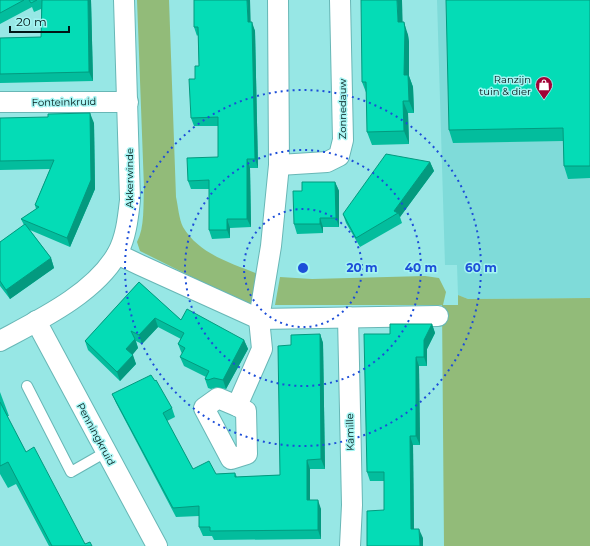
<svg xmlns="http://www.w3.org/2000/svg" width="590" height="546" font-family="Montserrat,sans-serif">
	<rect width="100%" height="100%" fill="#97e7e5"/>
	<!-- built -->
	<path fill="#7fdbd9" d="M437 0H590V298L468 299 458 295 457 265H445Z"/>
	<!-- green -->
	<g fill="#92bb79">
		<path d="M137 0H169L176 197C178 206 179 219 183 227 199 254 231 263 258 274L252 305 220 291 140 251 137 242C145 227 143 205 144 188Z"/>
		<path d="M425 276 439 278 446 292 443 305H458V295L468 299 590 298V546H444L442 305H275L280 277 312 279Z"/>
	</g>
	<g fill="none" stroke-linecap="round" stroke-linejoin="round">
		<defs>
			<path id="lane" d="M27 386 71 472 106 452"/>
			<g id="street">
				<path d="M0 102H128"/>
				<path d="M279 165 327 162 339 156 343 140 340 0"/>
				<path d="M117 254 140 265 259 319 438 316"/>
				<path d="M348 317 352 505 350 546"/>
				<path d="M36 321 157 546"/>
				<path d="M0 341C39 320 94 294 117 254 126 238 128 218 130 200L124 0"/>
				<path d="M218 398 237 406 246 411 247 454 231 459 204 408Z"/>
				<path d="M237 406 262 349 259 319 271 246 279 165 278 0"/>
			</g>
		</defs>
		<!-- lane casing -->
		<use href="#lane" stroke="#68b7b6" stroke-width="12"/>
		<!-- street casing -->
		<use href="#street" stroke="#68b7b6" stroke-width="22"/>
		<!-- lane -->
		<use href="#lane" stroke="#fff" stroke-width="10"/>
		<!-- street -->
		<use href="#street" stroke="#fff" stroke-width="20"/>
	</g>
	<!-- wall -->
	<g fill="#03bd9d">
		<path d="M0 0H91L93 81 0 83V38L41 37V9L34 12 32 7 0 24Z"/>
		<path d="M590 0V178L568 179 564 166 563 141 453 143 449 130Z"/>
		<path d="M251 22 255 31 258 168H250L251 227 230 228V238L212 239 209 230V189H191L188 181 218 157V126H194L191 118 195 79 199 66 198 35 197 36 194 27Z"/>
		<path d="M402 22 408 35 409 42V76L413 87 414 113H408L409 144 372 145 367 132V95L362 82Z"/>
		<path d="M0 118 94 123 95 189 70 247 30 230 51 258 54 268 10 299 0 286V242L24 225 21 219 36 209 35 205 50 169 0 170Z"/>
		<path d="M430 162 434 171 400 217 402 223 360 247 346 223 343 214Z"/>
		<path d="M335 182 339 191V227H323V233L297 234 294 224 302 191Z"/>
		<path d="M139 282 181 320 244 340 248 349 226 389 217 387 211 389 208 388 205 379 206 377 184 366 180 357 182 354 178 344 181 339 158 327 142 344 136 341 138 348 132 354 136 364 120 381 88 350 85 341Z"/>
		<path d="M432 324 435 333 427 349V366H419L420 445H413L414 529 423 538 384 510V481H370L367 472 390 334Z"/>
		<path d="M320 334 323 343 325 469H310V500L321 509V539L214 540 212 536H203L199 527V516L176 517 116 403 112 394 155 381 172 408 175 417 167 421 193 469 216 474 235 473 237 477 280 475 291 345Z"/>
		<path d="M0 392 9 416H7L26 452 85 544 92 546H49L16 484 8 488 0 474Z"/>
	</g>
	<!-- shaded-wall -->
	<g fill="#039a7f">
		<path d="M88 0H91L93 81 89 72Z"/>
		<path d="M247 0H250L251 31 248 22Z"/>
		<path d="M397 0H402L403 35 398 22Z"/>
		<path d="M252 22 255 31 258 168 255 159Z"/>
		<path d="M404 22 408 35 409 42V76L413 87 414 113 409 101 404 75Z"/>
		<path d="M403 101 408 113 409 144 404 131Z"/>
		<path d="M90 113 94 123 95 189 70 247 67 238Z"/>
		<path d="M247 159 250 168 251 227 247 219Z"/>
		<path d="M430 162 434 171 400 217 398 213 394 211Z"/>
		<path d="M335 182 339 191V227L336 218Z"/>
		<path d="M320 218 323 227V233L320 224Z"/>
		<path d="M227 219 230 228V238L227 230Z"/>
		<path d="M51 258 54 268 10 299 6 290Z"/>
		<path d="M155 318 158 327 142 344 139 335Z"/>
		<path d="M432 324 435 333 427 349V366L424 357V340Z"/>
		<path d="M320 334 323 343 325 469 321 459Z"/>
		<path d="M135 339 138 348 130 358 126 349Z"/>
		<path d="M244 340 248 349 226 389 223 380Z"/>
		<path d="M133 355 136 364 120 381 117 372Z"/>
		<path d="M416 357 419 366 420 445 416 436Z"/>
		<path d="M410 436 413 445 414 538 411 529Z"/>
		<path d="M307 460 310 469V510L307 500Z"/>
		<path d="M318 500 321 509V539L318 530Z"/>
		<path d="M419 529 423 538V546H420Z"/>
	</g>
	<!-- building -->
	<g fill="#04dcb6" stroke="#039a7f">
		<path d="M0 0H24L0 13Z"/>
		<path d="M29 0H37L31 3Z"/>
		<path d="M42 0H88L89 72 0 74V38L41 37Z"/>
		<path d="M194 0H247L248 22H252L255 159H247V219H227V230H209V180L188 181 187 158 218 157V117L191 118 189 79H195V66H199L198 27H194Z"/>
		<path d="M361 0H397L398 22H404L405 29 404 75H408L409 101H403L404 131 367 132 366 82H362Z"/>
		<path d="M446 0H590V166H564L563 128 449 130Z"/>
		<path d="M90 113 91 180 67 238 21 219 39 207 35 205 54 160 0 161V118L48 117V114Z"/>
		<path d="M386 154 430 162 394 211 398 213 356 238 343 214Z"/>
		<path d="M302 182H335L336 218H320V224H294L293 191H302Z"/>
		<path d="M25 224 51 258 6 290 0 281V242Z"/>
		<path d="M139 282 181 320 187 309 244 340 223 380 214 378 208 380 205 379 209 371 180 357 185 348 178 344 184 333 155 318 139 335 131 331 135 339 126 349 133 355 117 372 85 341Z"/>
		<path d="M390 324H432L424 340V357H416V436H410L411 529H419L420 546H367V511L384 510V472H367L364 334H390Z"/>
		<path d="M320 334 321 459 307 460V500H318V530L210 531V527H199V506L173 508 112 394 151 375 155 381 156 380 172 408 163 413 193 469 209 461 216 474 235 473V477L280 475 278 346 291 345V335Z"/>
		<path d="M0 402 26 452 34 447 85 544 90 542 92 546H52L8 462 0 466Z"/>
	</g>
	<!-- distance rings -->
	<g fill="none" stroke="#1d4ed8" stroke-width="2" stroke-dasharray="2 4">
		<circle cx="303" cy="268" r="59"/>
		<circle cx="303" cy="268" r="118"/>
		<circle cx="303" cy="268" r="178"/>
	</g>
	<!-- icons -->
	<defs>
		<symbol id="shop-pin" viewBox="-11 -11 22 30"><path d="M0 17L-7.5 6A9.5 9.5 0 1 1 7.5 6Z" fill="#a20236" stroke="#a4f4f2"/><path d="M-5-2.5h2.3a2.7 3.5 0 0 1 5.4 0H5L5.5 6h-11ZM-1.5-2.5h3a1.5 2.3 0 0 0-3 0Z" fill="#fff"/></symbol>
	</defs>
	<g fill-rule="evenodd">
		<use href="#shop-pin" x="534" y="75" width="20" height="27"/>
	</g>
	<g text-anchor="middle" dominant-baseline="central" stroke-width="3" stroke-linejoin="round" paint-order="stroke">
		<!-- poi labels -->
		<g font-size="10" fill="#001616" stroke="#a4f4f2" text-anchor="end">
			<text x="531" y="79">Ranzijn<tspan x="531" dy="12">tuin &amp; dier</tspan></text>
		</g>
		<!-- street labels -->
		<g font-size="10" fill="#001616" stroke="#a4f4f2">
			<text transform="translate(64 102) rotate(-1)">Fonteinkruid</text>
			<text transform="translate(342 109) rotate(-90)">Zonnedauw</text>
			<text transform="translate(129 178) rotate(-90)">Akkerwinde</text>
			<text transform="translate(350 432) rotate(-91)">Kamille</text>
			<text transform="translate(96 434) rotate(62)">Penningkruid</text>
		</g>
	</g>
	<circle cx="303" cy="268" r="6" fill="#1d4ed8" stroke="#a4f4f2" stroke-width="2"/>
	<g font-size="12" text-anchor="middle" font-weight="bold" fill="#1d4ed8" stroke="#a4f4f2" stroke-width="3" stroke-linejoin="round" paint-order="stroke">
		<text x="362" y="272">20 m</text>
		<text x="421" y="272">40 m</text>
		<text x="481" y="272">60 m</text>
	</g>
	<!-- scale -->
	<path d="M10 26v6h59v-6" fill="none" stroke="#001616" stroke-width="2"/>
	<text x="16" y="26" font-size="12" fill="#001616" stroke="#a4f4f2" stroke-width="3" paint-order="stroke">20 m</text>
</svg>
